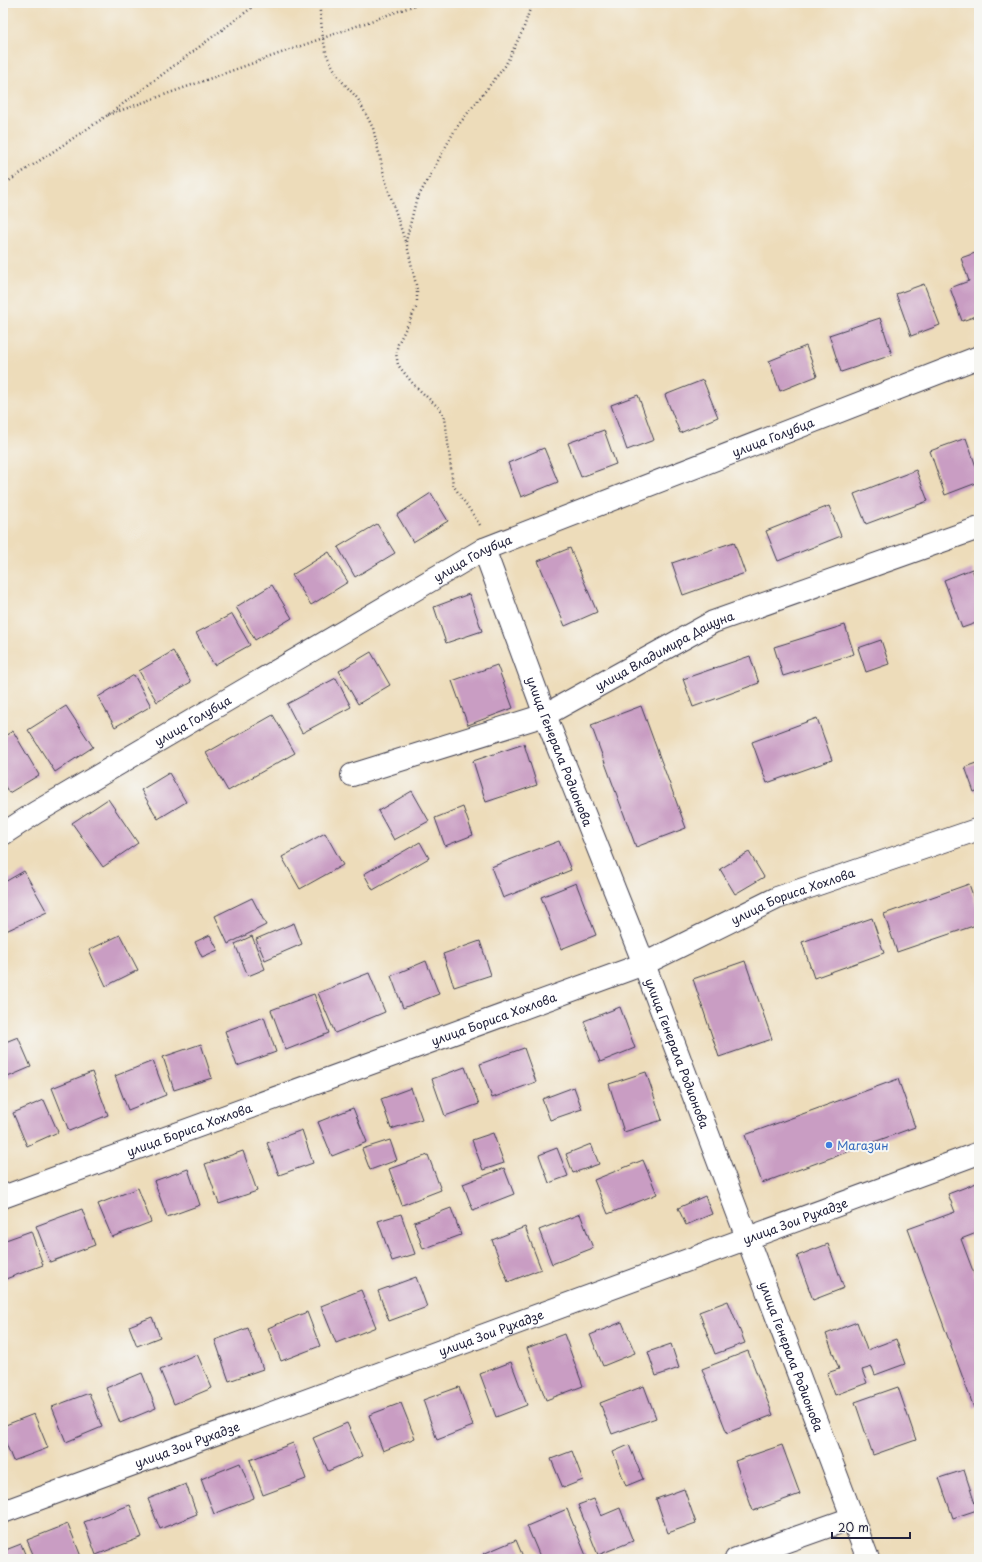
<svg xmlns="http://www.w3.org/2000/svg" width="982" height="1562" font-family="'Playpen Sans',sans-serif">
	<rect width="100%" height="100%" fill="#f6f6f2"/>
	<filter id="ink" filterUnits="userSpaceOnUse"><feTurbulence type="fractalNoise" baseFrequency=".025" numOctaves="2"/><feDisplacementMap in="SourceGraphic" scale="8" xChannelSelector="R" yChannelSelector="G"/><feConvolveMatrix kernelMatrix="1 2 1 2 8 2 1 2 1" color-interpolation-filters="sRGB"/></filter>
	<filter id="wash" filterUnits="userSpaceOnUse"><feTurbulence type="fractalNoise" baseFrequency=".012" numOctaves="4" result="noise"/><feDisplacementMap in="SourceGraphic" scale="16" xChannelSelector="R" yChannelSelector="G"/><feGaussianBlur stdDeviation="0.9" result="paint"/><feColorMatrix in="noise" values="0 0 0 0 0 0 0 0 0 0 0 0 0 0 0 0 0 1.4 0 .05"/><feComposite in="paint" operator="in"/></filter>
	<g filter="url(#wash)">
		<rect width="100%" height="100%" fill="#eddcba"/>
		<g id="blocks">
			<!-- building -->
			<g fill="#c99dc3">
				<path d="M978 252 979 315 962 321 950 288 969 281 961 258Z"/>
				<path d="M924 284 940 325 911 336 896 294Z"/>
				<path d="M880 318 892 355 841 372 829 335Z"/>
				<path d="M806 346 817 376 780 391 769 361Z"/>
				<path d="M703 380 718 417 680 433 665 395Z"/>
				<path d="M638 395 654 440 627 450 611 405Z"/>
				<path d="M604 430 616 464 581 477 568 443Z"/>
				<path d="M966 438 979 475V482L945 495 930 451Z"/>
				<path d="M544 448 558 482 521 497 508 463Z"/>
				<path d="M916 470 928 501 866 524 854 494Z"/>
				<path d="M431 493 448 521 413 542 397 515Z"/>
				<path d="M829 506 841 536 778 561 766 531Z"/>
				<path d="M377 524 395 553 355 577 338 547Z"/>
				<path d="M734 542 745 573 683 595 672 563Z"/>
				<path d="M570 548 597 612 565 626 538 561Z"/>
				<path d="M329 552 348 582 311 605 292 575Z"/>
				<path d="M972 569 979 587V622L962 628 944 580Z"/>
				<path d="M272 585 292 618 255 640 236 607Z"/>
				<path d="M469 594 482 631 446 643 434 607Z"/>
				<path d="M232 614 250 645 214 665 196 633Z"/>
				<path d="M845 625 854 654 783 676 774 647Z"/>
				<path d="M881 640 889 664 866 672 858 648Z"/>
				<path d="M173 651 191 682 157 702 139 671Z"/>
				<path d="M371 652 390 685 358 704 339 671Z"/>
				<path d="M750 656 759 683 693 707 683 679Z"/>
				<path d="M497 665 513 708 468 725 452 681Z"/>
				<path d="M134 675 151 706 115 727 98 697Z"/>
				<path d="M336 678 351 707 302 733 287 704Z"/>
				<path d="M66 706 93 747 55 772 28 730Z"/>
				<path d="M641 706 686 828 636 847 591 725Z"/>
				<path d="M273 715 295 753 228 791 206 753Z"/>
				<path d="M817 718 832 760 767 783 752 742Z"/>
				<path d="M13 731 39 775 9 793 3 783V737Z"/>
				<path d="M524 744 537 785 486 802 473 761Z"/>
				<path d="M979 762V790L974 792 965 767Z"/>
				<path d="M169 773 186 802 158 819 141 790Z"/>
				<path d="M412 791 429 821 394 840 378 811Z"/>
				<path d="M108 799 138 843 103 867 72 823Z"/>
				<path d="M463 807 473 835 445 846 435 818Z"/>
				<path d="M325 833 343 865 300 889 282 857Z"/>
				<path d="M559 841 571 870 503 898 491 867Z"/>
				<path d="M420 842 429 858 373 890 364 874Z"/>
				<path d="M749 852 764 877 735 894 720 869Z"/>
				<path d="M24 871 47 912 6 931 3 926V883Z"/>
				<path d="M576 883 596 935 561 949 541 897Z"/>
				<path d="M969 884 979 913V924L897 952 884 914Z"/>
				<path d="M252 898 266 925 228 944 215 916Z"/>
				<path d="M872 918 884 953 814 978 802 942Z"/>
				<path d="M294 923 302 944 265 960 256 939Z"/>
				<path d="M120 935 138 970 106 986 89 950Z"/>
				<path d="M210 935 218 950 202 957 195 942Z"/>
				<path d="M252 936 265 969 248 976 235 944Z"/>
				<path d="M480 941 491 975 454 987 443 954Z"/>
				<path d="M426 961 439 994 403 1008 391 976Z"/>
				<path d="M745 961 772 1039 719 1057 693 979Z"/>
				<path d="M369 973 385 1012 335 1033 318 993Z"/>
				<path d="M314 994 329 1033 286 1050 271 1010Z"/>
				<path d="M620 1007 635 1048 600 1062 584 1021Z"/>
				<path d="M264 1017 276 1052 237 1066 225 1031Z"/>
				<path d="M18 1037 31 1067 3 1079V1043Z"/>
				<path d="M201 1044 212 1078 174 1090 163 1057Z"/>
				<path d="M524 1048 536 1082 492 1098 480 1064Z"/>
				<path d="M153 1061 166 1095 128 1110 115 1076Z"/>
				<path d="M465 1067 479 1104 445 1116 432 1079Z"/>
				<path d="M92 1072 108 1115 69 1131 52 1088Z"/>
				<path d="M646 1072 662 1120 624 1132 609 1084Z"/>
				<path d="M898 1079 915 1127 762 1183 745 1135Z"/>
				<path d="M574 1087 582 1109 550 1120 542 1099Z"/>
				<path d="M411 1088 422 1119 391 1129 381 1099Z"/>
				<path d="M44 1100 58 1132 27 1146 13 1113Z"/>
				<path d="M353 1108 367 1142 332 1156 318 1122Z"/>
				<path d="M302 1130 313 1163 279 1175 267 1143Z"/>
				<path d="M493 1133 504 1163 483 1170 472 1140Z"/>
				<path d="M390 1140 397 1160 370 1170 362 1149Z"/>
				<path d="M591 1144 599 1164 573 1173 566 1154Z"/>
				<path d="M557 1148 568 1176 549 1183 539 1155Z"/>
				<path d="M243 1151 257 1191 219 1204 205 1164Z"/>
				<path d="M428 1155 441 1190 402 1205 389 1169Z"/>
				<path d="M643 1160 657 1194 608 1214 594 1180Z"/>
				<path d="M504 1168 514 1194 473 1210 463 1184Z"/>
				<path d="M188 1169 200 1205 167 1217 154 1181Z"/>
				<path d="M979 1182V1232L961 1239 979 1287V1406L974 1408 908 1229 955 1212 948 1194Z"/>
				<path d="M138 1188 151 1222 112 1237 98 1204Z"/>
				<path d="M705 1196 712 1214 686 1225 678 1208Z"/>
				<path d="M451 1208 461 1235 423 1249 414 1222Z"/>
				<path d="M82 1209 95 1245 50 1262 36 1226Z"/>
				<path d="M401 1214 415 1254 392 1261 378 1221Z"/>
				<path d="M580 1214 593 1248 552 1264 539 1230Z"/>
				<path d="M525 1227 541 1269 508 1282 492 1240Z"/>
				<path d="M31 1231 43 1265 3 1280V1241Z"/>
				<path d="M828 1244 844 1288 813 1300 797 1256Z"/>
				<path d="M416 1277 427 1307 389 1321 378 1291Z"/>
				<path d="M361 1290 376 1327 336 1343 321 1306Z"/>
				<path d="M728 1301 745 1343 715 1354 699 1312Z"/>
				<path d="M307 1312 320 1346 281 1361 268 1328Z"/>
				<path d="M152 1317 160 1337 137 1346 129 1326Z"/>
				<path d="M622 1322 635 1353 603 1366 590 1335Z"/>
				<path d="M857 1322 867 1350 896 1339 905 1364 875 1375 872 1367 862 1370 867 1383 835 1395 827 1373 839 1369 826 1334Z"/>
				<path d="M248 1328 263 1369 229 1381 215 1340Z"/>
				<path d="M564 1334 583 1386 546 1400 527 1348Z"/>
				<path d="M671 1344 679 1368 656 1376 648 1352Z"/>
				<path d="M748 1351 773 1415 727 1433 702 1369Z"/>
				<path d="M197 1354 212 1388 174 1404 160 1370Z"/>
				<path d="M511 1362 527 1405 496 1417 480 1374Z"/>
				<path d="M142 1373 156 1408 120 1423 106 1388Z"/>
				<path d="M644 1386 656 1418 612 1434 600 1403Z"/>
				<path d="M459 1387 473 1426 437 1440 423 1400Z"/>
				<path d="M898 1387 916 1440 873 1455 855 1402Z"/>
				<path d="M89 1393 102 1427 66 1442 52 1407Z"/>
				<path d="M401 1403 415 1438 383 1451 369 1415Z"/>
				<path d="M34 1414 48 1448 13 1461 3 1436V1426Z"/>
				<path d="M347 1423 362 1456 328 1471 313 1438Z"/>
				<path d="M293 1443 306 1479 263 1495 250 1460Z"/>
				<path d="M629 1445 643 1479 626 1486 613 1452Z"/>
				<path d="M782 1445 800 1494 753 1511 735 1461Z"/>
				<path d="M572 1451 583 1480 563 1488 551 1459Z"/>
				<path d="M240 1463 254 1498 214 1514 201 1479Z"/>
				<path d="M964 1470 977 1510 953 1518 939 1478Z"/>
				<path d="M186 1484 197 1514 160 1529 148 1499Z"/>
				<path d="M684 1489 696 1523 668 1533 656 1499Z"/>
				<path d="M594 1499 601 1516 620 1508 633 1541 598 1555 578 1505Z"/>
				<path d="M130 1505 142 1537 96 1555 84 1522Z"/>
				<path d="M567 1509 587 1558 541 1559 527 1526Z"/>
				<path d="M68 1524 82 1559H35L27 1540Z"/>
				<path d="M516 1540 524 1559H485L483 1554Z"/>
				<path d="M21 1544 27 1559H3V1551Z"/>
			</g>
		</g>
	</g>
	<g filter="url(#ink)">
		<use href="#blocks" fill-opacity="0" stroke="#403e4e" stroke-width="1"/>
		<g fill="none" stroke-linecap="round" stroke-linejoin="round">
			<defs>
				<g id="minor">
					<path id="s1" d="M484 549 545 715 644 964 868 1559"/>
					<path id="s2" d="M352 775 545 715 713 622 979 528"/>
					<path id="s3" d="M3 834 35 813 484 549 979 357"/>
					<path id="s4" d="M3 1197 644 964 777 898 979 829"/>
					<path id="s5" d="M3 1512 979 1153"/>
					<path d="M736 1559 852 1518"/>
				</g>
			</defs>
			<!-- minor casing -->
			<use href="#minor" stroke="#403e4e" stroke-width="24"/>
			<!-- path -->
			<g stroke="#403e4e" stroke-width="2.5" stroke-dasharray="1 3" stroke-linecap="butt">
				<path d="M319 3 323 38 327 56 339 78 358 99 373 128 385 179 405 241"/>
				<path d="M108 115 421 3"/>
				<path d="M3 185 108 115 258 3"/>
				<path d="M480 525 453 485 445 418 440 409 414 385 398 365 396 353 398 344 417 306V289L406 241 416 201 456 128 505 66 523 30 532 3"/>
			</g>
			<!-- minor -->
			<use href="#minor" stroke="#fff" stroke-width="22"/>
		</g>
	</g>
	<!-- markers -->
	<circle fill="#3f7fe0" stroke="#f6f6f2" stroke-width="1.5" cx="829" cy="1145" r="4"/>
	<g text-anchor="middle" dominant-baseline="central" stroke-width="4" stroke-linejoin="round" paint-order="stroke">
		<!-- street labels -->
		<g font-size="12" fill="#22223b" stroke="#f6f6f2">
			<text stroke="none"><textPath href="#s3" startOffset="869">улица Голубца</textPath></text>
			<text stroke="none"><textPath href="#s3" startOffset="545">улица Голубца</textPath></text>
			<text stroke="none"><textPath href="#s2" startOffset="338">улица Владимира Дацуна</textPath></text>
			<text stroke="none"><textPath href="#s3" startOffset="221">улица Голубца</textPath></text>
			<text stroke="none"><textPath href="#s1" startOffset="216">улица Генерала Родионова</textPath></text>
			<text stroke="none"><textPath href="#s4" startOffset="846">улица Бориса Хохлова</textPath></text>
			<text stroke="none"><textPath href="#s4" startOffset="522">улица Бориса Хохлова</textPath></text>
			<text stroke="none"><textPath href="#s1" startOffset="540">улица Генерала Родионова</textPath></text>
			<text stroke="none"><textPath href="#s4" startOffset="198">улица Бориса Хохлова</textPath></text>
			<text stroke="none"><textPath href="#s5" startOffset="844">улица Зои Рухадзе</textPath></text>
			<text stroke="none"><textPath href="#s5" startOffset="520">улица Зои Рухадзе</textPath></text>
			<text stroke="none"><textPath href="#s1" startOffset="864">улица Генерала Родионова</textPath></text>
			<text stroke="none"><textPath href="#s5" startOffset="196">улица Зои Рухадзе</textPath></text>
		</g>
		<!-- shop labels -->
		<g font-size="12" fill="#366cbe" stroke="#f6f6f2" text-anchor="start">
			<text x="837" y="1145">Магазин</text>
		</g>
	</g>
	<!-- margin -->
	<rect width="982" height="1562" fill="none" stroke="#f6f6f2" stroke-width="16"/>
	<!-- scale -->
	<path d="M832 1532v6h78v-6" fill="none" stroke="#22223b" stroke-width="2"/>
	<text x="838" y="1532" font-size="12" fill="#22223b" stroke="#f6f6f2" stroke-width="3" paint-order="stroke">20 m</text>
</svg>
